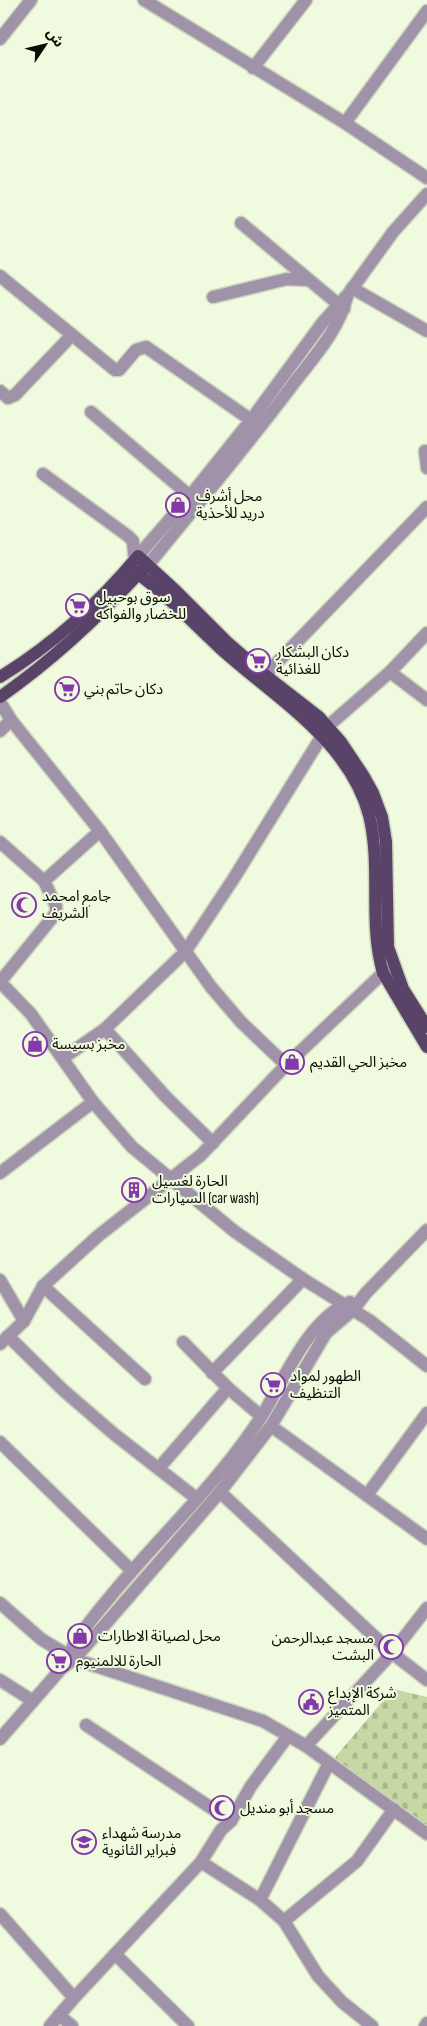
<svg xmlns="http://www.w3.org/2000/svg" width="427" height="2026" font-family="'Sofia Sans Condensed','Noto Sans Arabic',sans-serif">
	<defs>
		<pattern id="cemetery-stones" width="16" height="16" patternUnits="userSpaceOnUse" patternTransform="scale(1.25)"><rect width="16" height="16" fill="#c6d8a4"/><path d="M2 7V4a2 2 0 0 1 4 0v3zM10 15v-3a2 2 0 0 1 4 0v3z" fill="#a9b88c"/></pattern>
	</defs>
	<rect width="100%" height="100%" fill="#f0fade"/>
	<!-- cemetery -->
	<path fill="url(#cemetery-stones)" d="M393 1689 427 1697V1841L328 1769 337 1755Z"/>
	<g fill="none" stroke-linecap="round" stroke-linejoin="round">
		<defs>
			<g id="minor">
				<path d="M144 0 345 123 427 178"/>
				<path d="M0 39 31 0"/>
				<path d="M253 68 306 0"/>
				<path d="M345 123 427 11"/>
				<path d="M241 223 344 309"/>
				<path d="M0 276 115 370H119L136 350 146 347 251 420"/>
				<path d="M352 288 427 331"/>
				<path d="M213 297 287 279 307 280"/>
				<path d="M0 391 8 398 15 395 72 335"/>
				<path d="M91 412 190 496"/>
				<path d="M425 451 427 468"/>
				<path d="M43 474 128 536 133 541 134 554 138 556 190 496 251 420 323 322 349 293 393 232 427 194"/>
				<path d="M148 565C196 506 245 448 291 387 312 359 338 332 347 297"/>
				<path d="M390 672 427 700"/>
				<path d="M265 675 427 507"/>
				<path d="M0 702 11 720 100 831 211 987 241 1022 286 1065"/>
				<path d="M328 726 390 672 427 633"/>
				<path d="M0 731 11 720"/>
				<path d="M0 842 44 881"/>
				<path d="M0 982 31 1014 93 1102 132 1147 234 1231 303 1279 369 1320 427 1366"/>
				<path d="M0 982 56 913V906L44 881 100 831"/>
				<path d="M105 1029 166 1097 213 1143"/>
				<path d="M63 1058 105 1029 185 952 234 878 322 736"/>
				<path d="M0 1173 93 1102"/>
				<path d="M0 1280 24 1321"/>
				<path d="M43 1286 145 1379"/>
				<path d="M8 1336 63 1390 114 1434 196 1498"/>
				<path d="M183 1342 228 1388 261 1416"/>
				<path d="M0 1344 24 1321 43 1286 98 1236 201 1155 286 1065 383 973 395 969"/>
				<path d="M212 1373 303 1279"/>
				<path d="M271 1426 427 1539"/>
				<path d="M0 1442 132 1571"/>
				<path d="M159 1468 228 1388"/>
				<path d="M220 1492 392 1653 427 1680"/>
				<path d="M367 1495 427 1413"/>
				<path d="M0 1603 41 1639 74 1659 263 1721 306 1746 427 1834"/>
				<path d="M66 1660C77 1635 97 1613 114 1592 163 1533 222 1479 263 1414 285 1377 309 1319 350 1302"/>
				<path d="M0 1680 33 1701"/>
				<path d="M86 1725 231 1821"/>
				<path d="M0 1739 61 1669 74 1659 102 1628 220 1492 271 1426 326 1333 353 1310 366 1293 427 1230"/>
				<path d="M306 1746 392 1653 427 1608"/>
				<path d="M201 1862 260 1900 284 1921 318 1976 342 2002 372 2026"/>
				<path d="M260 1900 329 1763"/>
				<path d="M0 1914 74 1998"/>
				<path d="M284 1921 357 1861 394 1809"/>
				<path d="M115 1954 188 2026"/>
				<path d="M59 2015 72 2026"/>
				<path d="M50 2026 74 1998 201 1862 221 1830 231 1821 251 1786 288 1736"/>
				<path d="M425 2026 427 2023"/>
			</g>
			<g id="major">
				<path d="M129 567C163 591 190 620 220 648 274 697 349 740 369 815 382 868 368 921 383 973L427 1047"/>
				<path d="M0 677C52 645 98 604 138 556L176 591 227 642 265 675 319 717 341 742 363 775 373 793 382 817 386 842 388 947 403 989 427 1027"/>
				<path d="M0 697C53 660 99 617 143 569"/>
			</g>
		</defs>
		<!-- minor casing -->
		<use href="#minor" stroke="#cbd4bb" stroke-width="15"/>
		<!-- major casing -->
		<use href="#major" stroke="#cbd4bb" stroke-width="15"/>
		<!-- minor -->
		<use href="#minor" stroke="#a093a9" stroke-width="12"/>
		<!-- major -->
		<use href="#major" stroke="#5a4369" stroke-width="12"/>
	</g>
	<!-- icons -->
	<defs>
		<symbol id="shop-ring" viewBox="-11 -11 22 22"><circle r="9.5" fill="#f0fade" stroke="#8339ab" stroke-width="1.5"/><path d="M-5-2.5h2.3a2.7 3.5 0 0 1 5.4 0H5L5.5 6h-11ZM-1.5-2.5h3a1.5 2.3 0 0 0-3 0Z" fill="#8339ab"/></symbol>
		<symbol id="supermarket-ring" viewBox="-11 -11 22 22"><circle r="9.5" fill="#f0fade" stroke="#8339ab" stroke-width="1.5"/><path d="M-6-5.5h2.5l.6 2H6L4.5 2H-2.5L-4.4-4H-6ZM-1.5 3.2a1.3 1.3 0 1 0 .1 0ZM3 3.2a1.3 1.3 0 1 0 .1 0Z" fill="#8339ab"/></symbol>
		<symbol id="mosque-ring" viewBox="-11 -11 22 22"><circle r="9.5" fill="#f0fade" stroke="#8339ab" stroke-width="1.5"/><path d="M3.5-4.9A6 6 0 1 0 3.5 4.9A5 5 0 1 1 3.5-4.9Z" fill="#8339ab"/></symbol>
		<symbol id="building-ring" viewBox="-11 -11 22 22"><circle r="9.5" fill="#f0fade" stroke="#8339ab" stroke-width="1.5"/><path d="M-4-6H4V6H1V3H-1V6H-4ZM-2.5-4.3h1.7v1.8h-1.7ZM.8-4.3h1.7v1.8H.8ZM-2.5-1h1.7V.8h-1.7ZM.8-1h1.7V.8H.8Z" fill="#8339ab"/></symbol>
		<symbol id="civic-ring" viewBox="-11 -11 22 22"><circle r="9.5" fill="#f0fade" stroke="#8339ab" stroke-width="1.5"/><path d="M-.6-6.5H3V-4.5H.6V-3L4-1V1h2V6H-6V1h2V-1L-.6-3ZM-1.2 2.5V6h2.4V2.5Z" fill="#8339ab"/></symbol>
		<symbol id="school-ring" viewBox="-11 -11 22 22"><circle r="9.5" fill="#f0fade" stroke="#8339ab" stroke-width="1.5"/><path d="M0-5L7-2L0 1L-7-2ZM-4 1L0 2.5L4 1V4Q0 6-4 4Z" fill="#8339ab"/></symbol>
	</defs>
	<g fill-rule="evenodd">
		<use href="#shop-ring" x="164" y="491" width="28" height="28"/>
		<use href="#supermarket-ring" x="64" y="592" width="28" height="28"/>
		<use href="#supermarket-ring" x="244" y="647" width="28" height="28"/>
		<use href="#supermarket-ring" x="53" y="675" width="28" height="28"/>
		<use href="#mosque-ring" x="10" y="891" width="28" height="28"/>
		<use href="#shop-ring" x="21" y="1030" width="28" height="28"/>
		<use href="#shop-ring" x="278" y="1048" width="28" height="28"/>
		<use href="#building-ring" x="120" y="1176" width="28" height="28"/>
		<use href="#supermarket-ring" x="259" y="1371" width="28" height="28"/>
		<use href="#shop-ring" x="66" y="1622" width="28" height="28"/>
		<use href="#mosque-ring" x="377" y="1633" width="28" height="28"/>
		<use href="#supermarket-ring" x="45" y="1647" width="28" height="28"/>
		<use href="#civic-ring" x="297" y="1688" width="28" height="28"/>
		<use href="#mosque-ring" x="208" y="1794" width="28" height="28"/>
		<use href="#school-ring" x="70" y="1828" width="28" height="28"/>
	</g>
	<g text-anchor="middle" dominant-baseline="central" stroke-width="4" stroke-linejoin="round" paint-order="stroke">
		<!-- poi labels -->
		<g font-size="15" fill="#0a0d05" stroke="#f0fade" text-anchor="start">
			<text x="196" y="496">محل أشرف<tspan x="196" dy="17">دريد للأحذية</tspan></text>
			<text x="96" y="597">سوق بوحبيل<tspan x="96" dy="17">للخضار والفواكه</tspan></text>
			<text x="276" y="652">دكان البشكار<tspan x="276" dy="17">للغذائية</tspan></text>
			<text x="84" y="689">دكان حاتم بني</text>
			<text x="42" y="896">جامع امحمد<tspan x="42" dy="17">الشريف</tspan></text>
			<text x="52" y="1044">مخبز بسيسة</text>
			<text x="310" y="1062">مخبز الحي القديم</text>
			<text x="152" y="1181">الحارة لغسيل<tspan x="152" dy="17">السيارات (car wash)</tspan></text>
			<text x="290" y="1376">الطهور لمواد<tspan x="290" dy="17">التنظيف</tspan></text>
			<text x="98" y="1636">محل لصيانة الاطارات</text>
			<text x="374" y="1638" text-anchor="end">مسجد عبدالرحمن<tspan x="374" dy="17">البشت</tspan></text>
			<text x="76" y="1661">الحارة للالمنيوم</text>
			<text x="328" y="1693">شركة الإبداع<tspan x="328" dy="17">المتميز</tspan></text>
			<text x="240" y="1808">مسجد أبو منديل</text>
			<text x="102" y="1833">مدرسة شهداء<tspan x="102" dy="17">فبراير الثانوية</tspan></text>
		</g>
	</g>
	<!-- north arrow -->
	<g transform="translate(45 45) rotate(55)" stroke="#f0fade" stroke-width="4" paint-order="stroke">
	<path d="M0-4L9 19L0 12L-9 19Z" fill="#0a0d05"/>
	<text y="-8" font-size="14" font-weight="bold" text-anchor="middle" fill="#0a0d05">ش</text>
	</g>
</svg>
